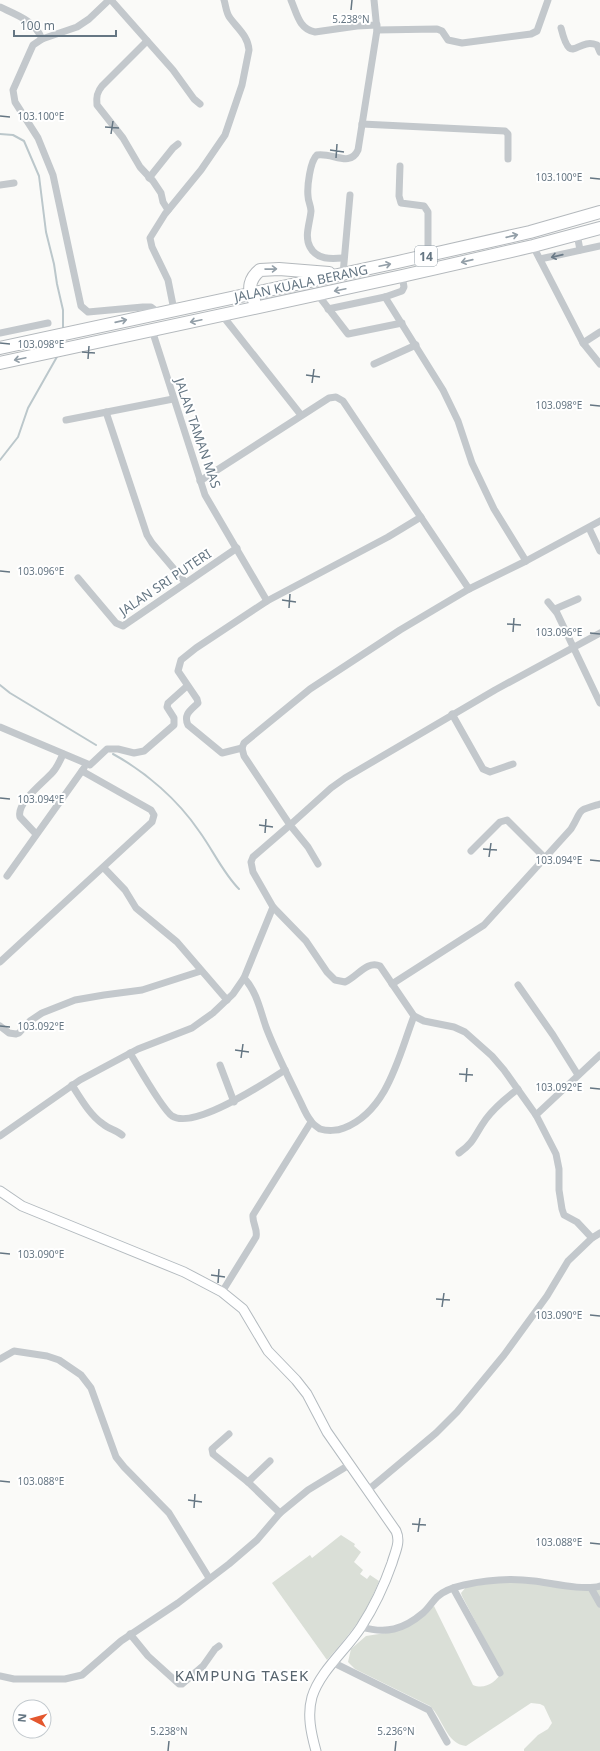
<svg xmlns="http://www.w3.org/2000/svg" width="600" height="1751" font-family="'Noto Sans',sans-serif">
	<rect width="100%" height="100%" fill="#fafaf8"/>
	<!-- green -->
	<g fill="#dadfd7">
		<path d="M341 1535 355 1544 354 1546 361 1552 354 1562 363 1570 360 1574 367 1579 370 1575 379 1581C365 1616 351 1633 327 1660L272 1583 310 1555 312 1558Z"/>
		<path d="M494 1583H524L600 1589V1751H524V1749L538 1735 548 1729 552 1723 544 1706 540 1704 531 1703 466 1746C446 1744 443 1718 430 1706L355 1669 348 1662 351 1649 366 1636 392 1632 434 1606 473 1685C485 1690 496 1682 502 1672L462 1596 461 1593 466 1587Z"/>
	</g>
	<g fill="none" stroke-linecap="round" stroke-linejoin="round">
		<!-- stream -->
		<g stroke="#bbc7cb" stroke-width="2">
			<path d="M0 134 13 135 24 141 39 176 46 232 54 264 57 284 63 310V329"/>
			<path d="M0 460 18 437 28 408 58 355"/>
			<path d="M0 685 10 693 96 745"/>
			<path d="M113 754C146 772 178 800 199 831 213 850 223 873 239 889"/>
		</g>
		<defs>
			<path id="secondary" d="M0 1191 22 1206 184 1272 222 1292 243 1309 268 1351 296 1380 307 1394 327 1432 396 1531C401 1542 395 1552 392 1563 384 1586 374 1607 361 1627 347 1649 320 1671 312 1697 307 1715 311 1733 316 1751"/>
			<g id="highway">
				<path d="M254 300C247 289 250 278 260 270L279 269 329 273"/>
				<path d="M0 348 398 262 530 232 600 212"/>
				<path d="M0 363 402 276 533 246 600 228"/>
			</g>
		</defs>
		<!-- secondary casing -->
		<use href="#secondary" stroke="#b3babf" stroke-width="11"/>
		<!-- highway casing -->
		<use href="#highway" stroke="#b4b9bd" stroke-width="14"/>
		<!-- street -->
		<g stroke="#c3c8cc" stroke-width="7">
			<path d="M109 0 89 19 77 27 42 39 33 45 13 90 15 102 38 138 53 175 81 306 88 312 143 307H151L159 313"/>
			<path d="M111 0 173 70 194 99 200 104"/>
			<path d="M291 0C297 14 299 29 315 32L357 26 377 25"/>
			<path d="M0 7C17 15 35 21 42 39"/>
			<path d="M561 28C571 68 576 37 597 45L600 52"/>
			<path d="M377 30 437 29 442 31 448 40 462 43 531 34 537 31 548 0"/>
			<path d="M147 41 102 86C97 92 96 97 97 105L123 138 140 167 153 181 161 193 163 202 168 210"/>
			<path d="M362 124 505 131 508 134V159"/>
			<path d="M400 166 399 196 401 203 424 206 428 212V255"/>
			<path d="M149 178 173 148 178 144"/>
			<path d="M0 185 14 183"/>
			<path d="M577 234 580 250"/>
			<path d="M533 246 583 343 600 364"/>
			<path d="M343 258C331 259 317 260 310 247 304 236 310 223 311 211 311 206 308 201 308 196 307 187 310 161 317 155 332 152 350 168 358 150L377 30 374 0"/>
			<path d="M540 259 600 246"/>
			<path d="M343 274 350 195"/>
			<path d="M318 295 348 334 402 323"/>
			<path d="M385 297 443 390 458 421 472 463 494 509 526 561"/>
			<path d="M328 309 385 297 402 291 404 287 402 276"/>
			<path d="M174 310 168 280 152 247 150 238 165 214 201 170 225 135 242 85 249 50C248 36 238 29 230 18 226 13 226 6 224 0"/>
			<path d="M222 315 301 415"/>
			<path d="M152 330 205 495 267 601"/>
			<path d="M0 333 48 323"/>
			<path d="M583 343 600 332"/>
			<path d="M374 364 416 345"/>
			<path d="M106 412 147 535 152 543 185 582"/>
			<path d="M66 420 173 399"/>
			<path d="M200 481 329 398 336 397 343 401 469 589"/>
			<path d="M589 528 600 551"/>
			<path d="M78 578 116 623 123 626 237 548"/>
			<path d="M548 602 557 613 600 703"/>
			<path d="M555 609 578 599"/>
			<path d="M452 714 483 769 490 772 513 764"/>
			<path d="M0 727 90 765 107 749H118L134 753 144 751 174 725V718L167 707 168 703 187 686"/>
			<path d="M242 748 222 753 188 725C183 714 191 710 198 703L197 699 178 671 181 660 196 648 267 601 388 537 421 517"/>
			<path d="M36 834 20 817C16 803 43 783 52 773 57 768 60 761 63 754"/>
			<path d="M471 851 500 822 507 820 544 857"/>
			<path d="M318 864 308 847 290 825 331 788 345 778 495 690 600 633"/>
			<path d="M104 868 125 890 136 908 177 942 227 1000"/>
			<path d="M7 876 84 768"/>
			<path d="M0 962 152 822 154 815 151 810 82 771"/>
			<path d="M244 978C257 992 260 1010 266 1027 275 1051 287 1074 298 1097 302 1104 305 1114 311 1121 312 1123 317 1127 320 1129 327 1131 337 1131 344 1128 388 1111 399 1055 414 1016"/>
			<path d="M392 984 484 925 571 829C584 808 574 812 600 804"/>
			<path d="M518 985 553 1035 578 1075"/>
			<path d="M0 1026 9 1033 16 1034 19 1033 30 1021 42 1013 75 1000 104 995 142 990 201 971"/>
			<path d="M130 1053C138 1066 162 1109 172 1116 194 1130 265 1083 285 1070"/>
			<path d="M220 1065 234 1102"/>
			<path d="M72 1085C81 1099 90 1115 103 1124 109 1129 116 1130 122 1135"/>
			<path d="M536 1115 600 1055"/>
			<path d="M0 1136 80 1080 138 1049 192 1028 213 1013 233 994 244 978 273 907"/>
			<path d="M459 1153C475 1142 475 1134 486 1119 495 1107 506 1098 518 1089"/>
			<path d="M592 1238 577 1222 564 1215 562 1209 559 1190V1169L556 1154 536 1115 504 1070 492 1056 465 1032 454 1027 424 1021 414 1016 380 966C367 960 357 977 345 982L335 980 327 972 306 941 273 907 253 872 251 862 253 857 290 825 244 756 242 748 244 743 310 689 400 630 469 589 526 561 600 521"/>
			<path d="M222 1292 256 1237C258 1229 252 1223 253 1215L311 1122"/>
			<path d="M0 1359 14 1351 47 1356 59 1360 81 1375 91 1388 116 1457 124 1467 169 1513 209 1578"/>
			<path d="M229 1434 212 1449 213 1454 248 1482 280 1513"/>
			<path d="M248 1482 270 1461"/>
			<path d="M367 1491 436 1433 457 1412 504 1355 547 1296 568 1261 592 1238 600 1233"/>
			<path d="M453 1588 500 1673"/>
			<path d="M591 1588 600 1604"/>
			<path d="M361 1627C386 1634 403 1630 423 1613 429 1608 432 1602 437 1597 444 1590 455 1587 464 1585 486 1580 512 1578 534 1581 551 1583 584 1591 600 1586"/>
			<path d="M130 1634 148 1656 179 1684H182L203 1666 215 1649 219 1646"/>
			<path d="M334 1663 429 1710 447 1742"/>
			<path d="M0 1676 14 1679H65L82 1675 121 1641 178 1603 229 1564 257 1540 280 1513 308 1490 349 1465"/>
		</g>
		<!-- secondary -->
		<use href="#secondary" stroke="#fff" stroke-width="9"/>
		<!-- highway -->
		<use href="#highway" stroke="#fff" stroke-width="12"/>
	</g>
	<!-- one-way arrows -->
	<defs><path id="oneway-shaft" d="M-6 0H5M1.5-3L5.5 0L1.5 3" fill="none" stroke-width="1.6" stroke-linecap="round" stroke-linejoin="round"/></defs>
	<g stroke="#939fa8">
		<use href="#oneway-shaft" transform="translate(512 236) rotate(-13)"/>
		<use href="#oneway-shaft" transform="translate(467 261) rotate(167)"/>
		<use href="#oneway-shaft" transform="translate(385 265) rotate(-12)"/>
		<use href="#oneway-shaft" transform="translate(271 269) rotate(-1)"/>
		<use href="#oneway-shaft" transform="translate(340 290) rotate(168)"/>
		<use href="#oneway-shaft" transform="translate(121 321) rotate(-13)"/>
		<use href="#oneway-shaft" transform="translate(196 321) rotate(168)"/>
		<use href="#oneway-shaft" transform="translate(20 359) rotate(168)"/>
	</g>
	<use stroke="#6a7a87" href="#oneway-shaft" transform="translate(557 256) rotate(167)"/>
	<!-- ticks -->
	<path fill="none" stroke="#657683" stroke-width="1.5" d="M351 10 352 0M0 116 10 117M105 127 119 128M111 134 113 121M330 150 344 152M336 158 337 144M590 178 600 179M0 343 10 344M82 352 95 353M88 359 89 346M306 375 320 377M312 383 314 369M590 405 600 406M0 571 10 572M282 600 296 602M289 608 290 594M507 624 521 625M513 632 514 618M590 633 600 634M0 798 10 799M259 825 273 827M265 833 266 819M483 849 497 850M489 857 491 843M590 860 600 861M0 1026 10 1027M235 1050 249 1052M241 1058 243 1044M459 1074 473 1075M466 1082 467 1068M590 1088 600 1089M0 1253 10 1254M211 1275 225 1277M218 1283 219 1269M436 1299 450 1300M442 1307 444 1293M590 1315 600 1316M0 1481 10 1482M188 1500 202 1502M194 1508 195 1494M412 1524 426 1525M418 1532 420 1518M590 1543 600 1544M168 1751 169 1741M395 1751 396 1741"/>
	<g text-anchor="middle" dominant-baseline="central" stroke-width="4" stroke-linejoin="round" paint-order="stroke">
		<!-- shield labels -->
		<rect fill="#fff" stroke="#939fa8" stroke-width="1" x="415" y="246" width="22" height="20" rx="3"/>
		<g font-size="12" font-weight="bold" fill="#657683">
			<text x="426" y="256">14</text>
		</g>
		<!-- street labels -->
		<g font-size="13" fill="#657683" stroke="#fff">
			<text transform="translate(301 283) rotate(-12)">JALAN KUALA BERANG</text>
			<text transform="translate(198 433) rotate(71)">JALAN TAMAN MAS</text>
			<text transform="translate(165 582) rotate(-34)">JALAN SRI PUTERI</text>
		</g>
		<!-- quarter labels -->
		<g font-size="15" letter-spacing="1" fill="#57646e" stroke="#fff">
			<text x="242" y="1675">KAMPUNG TASEK</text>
		</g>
	</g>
	<g font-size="10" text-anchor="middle" fill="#657683" stroke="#fff" stroke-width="4" stroke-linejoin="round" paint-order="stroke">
		<text x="351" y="23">5.238°N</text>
		<text x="41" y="120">103.100°E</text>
		<text x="559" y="181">103.100°E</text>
		<text x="41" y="348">103.098°E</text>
		<text x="559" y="409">103.098°E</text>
		<text x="41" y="575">103.096°E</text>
		<text x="559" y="636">103.096°E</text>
		<text x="41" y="803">103.094°E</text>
		<text x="559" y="864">103.094°E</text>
		<text x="41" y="1030">103.092°E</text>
		<text x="559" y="1091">103.092°E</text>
		<text x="41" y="1258">103.090°E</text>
		<text x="559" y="1319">103.090°E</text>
		<text x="41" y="1485">103.088°E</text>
		<text x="559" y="1546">103.088°E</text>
		<text x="169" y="1735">5.238°N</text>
		<text x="396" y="1735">5.236°N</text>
	</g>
	<!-- north arrow -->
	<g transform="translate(32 1719) rotate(276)"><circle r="19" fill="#ffffff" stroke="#c1c8cd"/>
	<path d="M0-3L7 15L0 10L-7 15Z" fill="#e4572e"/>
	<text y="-6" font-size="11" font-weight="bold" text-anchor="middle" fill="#657683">N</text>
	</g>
	<!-- scale -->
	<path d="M14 30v6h102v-6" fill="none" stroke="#657683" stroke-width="2"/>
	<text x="20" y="30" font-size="12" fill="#657683" stroke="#ffffff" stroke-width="3" paint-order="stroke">100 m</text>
</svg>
